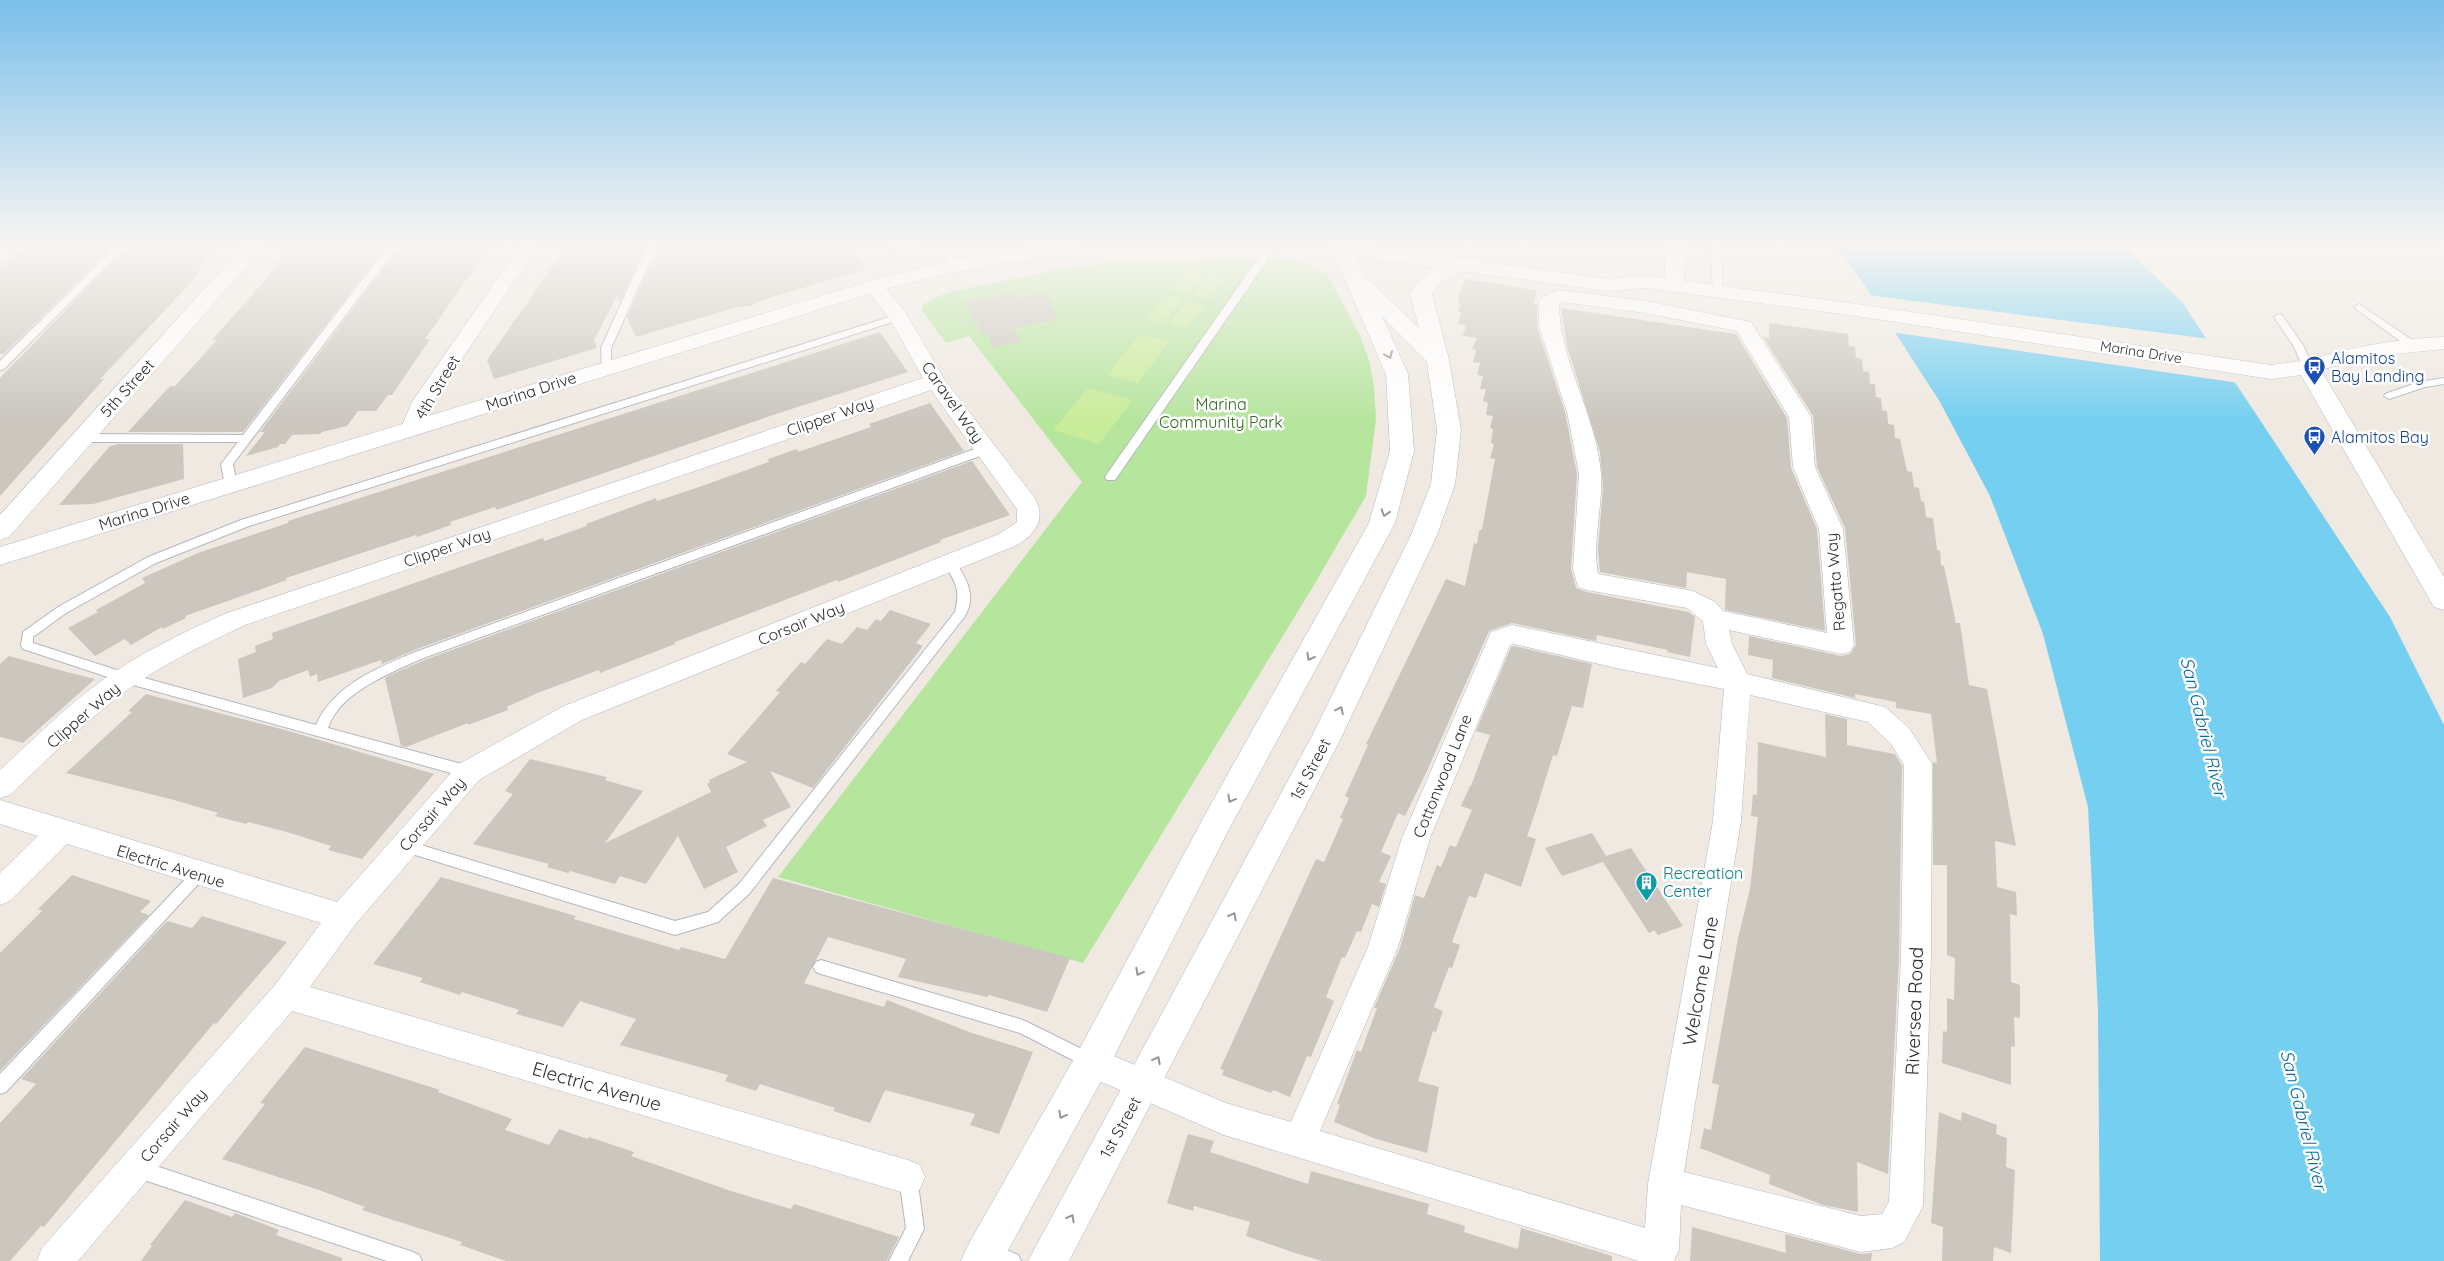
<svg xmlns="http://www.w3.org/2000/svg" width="2444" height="1261" font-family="Quicksand,sans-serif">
	<rect width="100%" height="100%" fill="#efe9e1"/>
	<!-- green -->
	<path fill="#b6e59e" d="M1276 259 1304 261 1328 275 1360 336 1369 360 1374 386 1376 419 1366 496 1311 590 1083 963 778 877 1082 482 969 336 946 343 922 311V306L933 298 950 292 1069 267 1115 262Z"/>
	<!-- pitch -->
	<g fill="#c9ec9a">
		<path d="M1188 268 1204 272 1188 293 1171 289Z"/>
		<path d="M1210 274 1227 278 1210 298 1194 294Z"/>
		<path d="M1165 296 1181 300 1164 322 1147 318Z"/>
		<path d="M1187 302 1204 306 1187 328 1170 324Z"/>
		<path d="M1140 334 1170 341 1138 383 1107 375Z"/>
		<path d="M1088 388 1133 400 1099 444 1053 430Z"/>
	</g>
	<!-- water -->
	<path fill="#75cff0" d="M1835 246H2124L2182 302 2390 617 2444 725V1261H2100L2098 1010 2088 807 2043 634 1990 496 1940 402 1861 280Z"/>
	<!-- pier -->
	<path fill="#efe9e1" d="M1867 295 2210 339 2239 383 1891 332Z"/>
	<!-- building -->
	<g fill="#cbc7bf">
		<path d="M23 246H113L4 354H0V267Z"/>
		<path d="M128 246H219L197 270H201L186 288 100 379H104L0 496V378Z"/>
		<path d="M288 246H386L243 432H128L170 386H175L217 340H212L267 278Z"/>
		<path d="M400 246H490L425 339H430L392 395H388L376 411H358L347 426 322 432 320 434 292 435 285 444H280L278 447 246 456 265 432H260Z"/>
		<path d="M567 246H645L620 302 617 296 594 340 597 348 494 379 487 360Z"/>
		<path d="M659 246H850L867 269 762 300 751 306 737 307 636 337 627 317Z"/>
		<path d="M1464 279 1537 290 1534 304H1537V327L1565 412 1577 474 1571 569 1576 588 1587 592 1688 612 1695 617 1690 657 1667 652 1668 650 1597 635 1596 641 1512 623 1489 631 1426 773 1405 816 1398 813 1381 852 1391 856 1379 882 1386 884 1379 907 1372 904 1361 932 1357 931 1345 958 1342 957 1326 997 1334 1001 1311 1057 1307 1056 1290 1097 1273 1090 1271 1093 1222 1075 1224 1070 1220 1069 1316 859 1324 862 1343 819 1340 818 1349 798 1345 796 1368 745 1366 744 1446 579 1465 586 1474 543 1477 544 1479 531 1482 529 1495 459 1490 458 1494 444 1491 443 1493 429 1490 428 1493 416 1486 415 1488 403 1483 401 1486 389H1480L1483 376 1477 375 1480 363 1473 362 1476 350 1472 349 1477 338 1463 336 1466 325 1458 324 1461 313 1458 312 1460 306 1458 301Z"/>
		<path d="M1015 293 1018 298 1047 293 1058 319 1014 328 1020 342 993 348 988 334 981 335 977 322 973 323 966 302Z"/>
		<path d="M1561 308 1736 334 1787 418 1791 468 1817 529 1825 631 1725 610 1726 579 1687 572 1686 588 1600 572 1598 550 1603 487 1600 452 1567 346Z"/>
		<path d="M1769 323 1848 334 1849 346 1855 347 1856 358 1862 359 1863 371 1869 372 1870 384H1875L1876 397 1881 398 1882 410 1887 411 1888 424 1894 425 1895 438 1900 439 1907 471 1912 472 1914 487 1919 488 1921 501 1924 502 1926 517 1933 518 1937 550 1940 551 1941 565 1944 566 1956 623H1960L1969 685 1987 689 2016 846 1995 841 1997 887 2016 892 2017 916 2010 914 2011 982 2020 985V1018L2014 1017 2015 1047 2011 1046V1085L1942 1063 1943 1031 1947 1032V998L1954 1000 1955 958 1947 955V865H1933V762L1937 763 1931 714 1896 708V702L1855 694V698L1772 678 1773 660 1748 655 1749 636 1841 656 1850 654 1856 645 1845 528 1817 467 1813 416 1763 337 1769 338Z"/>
		<path d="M880 332 908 372 782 412 496 510 495 507 450 522 451 525 417 537 416 535 286 578 287 580 185 616 186 618 163 629 162 627 131 645 125 639 95 656 68 628 98 612 96 610 145 583 142 578 198 553 288 523V521Z"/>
		<path d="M930 403 964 451 417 649 382 664 381 660 318 682 317 674 310 677 308 670 279 681 272 688 243 698 238 659 256 652 255 646 273 639 272 633 543 538 544 541 587 526 586 524 656 498 657 501 699 487 769 462 768 459 797 449 798 452 871 427 869 424Z"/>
		<path d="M118 444H183L184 479 93 504 59 505 110 446Z"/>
		<path d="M972 461 1010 515 940 540 941 542 838 582 837 580 675 642V644L600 673 599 670 535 694 507 707 508 710 468 725V723L406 747 401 746 385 678 390 675 427 659Z"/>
		<path d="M890 610 931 624 916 643 923 646 813 788 770 771 791 807 763 820 767 826 726 847 738 872 704 889 678 836 646 884 620 876 615 884 570 871 568 873 547 867 549 864 473 844 513 794 505 791 530 759 607 777 605 780 643 791 605 843 711 792 707 784 710 782 709 780 747 762 727 754 780 692 776 691 801 662 805 664 827 639 842 644 857 627 867 630 876 619 881 621Z"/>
		<path d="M1514 646 1592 664 1583 708 1572 706 1557 756 1553 755 1536 810 1527 836 1536 839 1521 887 1485 873 1476 898 1469 896 1452 942 1460 945 1452 968 1449 967 1434 1007 1443 1011 1436 1032 1433 1031 1418 1081 1439 1087 1427 1153 1376 1139 1334 1122 1340 1105 1337 1104 1357 1050 1361 1052 1377 1008H1374L1400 948 1415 895 1424 898 1437 865 1441 867 1450 845 1456 847 1472 810 1461 806 1470 786H1471L1490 735 1476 731 1511 647Z"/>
		<path d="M9 656 67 672 95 679 23 743 0 737V664Z"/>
		<path d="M146 694 289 731 434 774 362 859 328 850 331 846 287 832 248 822 246 824 215 816 218 813 174 800 66 773 132 712 128 711Z"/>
		<path d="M1825 714 1847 719V745L1895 754 1902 766 1899 956 1888 1174 1857 1162 1858 1212 1823 1205 1769 1184 1770 1175 1700 1148 1704 1128 1711 1130 1719 1085 1712 1083 1738 938 1750 889 1758 817 1751 816 1753 794 1757 795 1758 742 1826 757Z"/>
		<path d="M1592 833 1606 856 1631 848 1683 926 1658 935 1654 930 1649 933 1603 862 1562 876 1545 848Z"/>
		<path d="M72 875 151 901 140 912 149 915 0 1071V953L42 911 38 909Z"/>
		<path d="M441 877 576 916 574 919 679 950 681 947 725 959 773 878 1070 958 1047 1012 989 995 987 997 898 977 906 959 828 937 804 983 884 1007 887 1000 972 1033 1033 1052 999 1134 970 1125 975 1114 885 1090 870 1123 833 1111 835 1108 760 1084 756 1091 725 1081 728 1075 620 1045 636 1019 580 1001 563 1027 516 1014 519 1010 462 992 460 995 420 982 423 978 373 964Z"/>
		<path d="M202 916 287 942 216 1024 214 1023 44 1227 41 1226 10 1261H0V1123L36 1084 21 1079 167 921 192 928Z"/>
		<path d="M305 1047 440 1090 438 1092 512 1119 505 1130 549 1145 559 1129 588 1139 589 1137 634 1152 631 1156 731 1191 791 1209 794 1204 899 1237 887 1261H506L460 1245 462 1242 362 1210 365 1207 316 1189 222 1159 265 1104 260 1103Z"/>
		<path d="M1939 1112 1961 1121 1962 1112 1997 1125 1996 1134 2007 1138 2006 1167 2015 1170 2011 1253 1994 1247 1993 1261H1942L1943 1227 1931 1223Z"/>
		<path d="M1188 1134 1214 1141 1210 1152 1308 1184 1311 1171 1429 1204 1427 1214 1465 1226 1464 1232 1518 1249 1521 1228 1612 1256V1261H1322L1292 1252 1246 1236 1250 1222 1194 1206 1193 1211 1167 1203Z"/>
		<path d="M185 1200 232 1217 235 1213 279 1230 276 1235 342 1258V1261H141L152 1246 150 1245Z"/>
		<path d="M1692 1227 1786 1253 1785 1234 1861 1254 1872 1253 1871 1261H1690Z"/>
	</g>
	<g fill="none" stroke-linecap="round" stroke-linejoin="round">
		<defs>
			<g id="lane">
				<path d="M116 246H126L4 369 0 370V361Z"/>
				<path d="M388 246H398L233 464 237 485 235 488 231 489 225 485 221 464 238 442H83L78 438 83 434 243 435Z"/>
				<path d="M647 246H657L611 348V367L606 370 602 369 601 348Z"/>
				<path d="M885 246C912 245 944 244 964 265L959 268 936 254 890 249Z"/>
				<path d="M1267 246H1277L1115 480H1107L1105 477 1107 474Z"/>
				<path d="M1459 246H1469V248L1464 251 1461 250Z"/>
				<path d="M1711 246H1721L1723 292 1718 295 1713 292Z"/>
				<path d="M2359 304 2415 342V346H2407L2356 309 2354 307Z"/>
				<path d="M899 314 902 315V319L249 526 156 563 66 613 33 637V643L126 673 316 725C334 684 379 667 418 651L983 446 987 445 992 449 991 452 426 657C398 669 352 688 335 714 332 718 330 723 328 728L469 766 474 768 476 772 474 776 469 778 126 683 23 649 21 646 23 632 58 607 148 557 241 520Z"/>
				<path d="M2279 314 2282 315 2303 345 2313 367 2312 369 2308 370 2303 367 2293 345 2274 317Z"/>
				<path d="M2444 378V384L2425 387 2389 399 2384 396 2385 394 2419 382Z"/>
				<path d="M950 559 954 560C966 578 977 595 965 616L749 894 718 922 675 935 399 850 397 846 399 842 404 840 675 921 708 912 739 884 955 612C961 589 955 582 944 563Z"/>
				<path d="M198 869 203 871 205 875 203 879 6 1092 0 1094V1074L193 871Z"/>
				<path d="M821 960 1023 1020 1098 1057 1100 1062 1098 1067 1092 1070 1020 1033 821 974 816 972 813 967 816 962Z"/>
				<path d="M138 1160 413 1252 419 1255 422 1261H387L138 1178 132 1175 129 1169 132 1163Z"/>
				<path d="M908 1168 914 1171 917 1177 924 1229 908 1261H889L906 1228 899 1177 902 1171Z"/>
				<path d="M989 1242 1018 1255 1021 1261H991L983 1257 980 1251 983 1245Z"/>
			</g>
			<g id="street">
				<path d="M520 246H538L433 402 420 433 412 435 404 433 401 428 412 402Z"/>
				<path d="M1666 246H1684V286L1681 290H1667L1664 286Z"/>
				<path d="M874 280 881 282 906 313 944 379 1034 497C1047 518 1036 535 1015 546L582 720 479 780 354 926 310 987 908 1160 920 1165 925 1177 920 1189 908 1194 292 1011 78 1261H37L42 1248 275 985 321 923 67 844 10 901 0 905V873L38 836 0 824V800L337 902 459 764 564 706 999 534 1017 522V509L931 390 245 625C201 646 156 667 118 697 79 727 45 762 10 795L0 798V770C33 740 64 708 100 682 139 654 183 632 227 613L923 378 890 319 864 286 867 282Z"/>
				<path d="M1559 290 1645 301 1751 322 1811 417 1815 467 1843 529 1854 645 1850 652 1841 654 1729 630 1732 644 1747 674 1885 707 1909 728 1932 764 1931 956 1923 1206 1904 1242 1892 1248 1861 1252 1681 1205 1679 1250 1674 1261H1639L1224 1135 1081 1073 1076 1062 1081 1051 1092 1047 1226 1103 1291 1122 1368 947 1402 838 1491 632 1512 625 1718 668 1706 644 1703 621 1687 608 1587 590 1578 587 1573 569 1579 474 1567 412 1539 326V301L1542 297ZM1562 302 1645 313 1737 331 1789 417 1793 467 1819 529 1827 633 1723 611 1715 602 1693 591 1598 574C1592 542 1603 507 1601 474 1597 416 1559 360 1559 304ZM1514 644 1616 668 1724 689 1713 821 1648 1184 1645 1228 1320 1131 1398 947 1430 838 1510 645ZM1750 695 1868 722 1891 744 1904 765 1901 956 1889 1202 1882 1214 1861 1216 1684 1172 1741 821Z"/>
				<path d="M2444 337V349L2375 356 2308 373 2301 371 2298 367 2301 363C2348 347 2395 339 2444 337Z"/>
			</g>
			<g id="secondary">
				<path d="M243 246H264L9 537 0 540V515Z"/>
				<path d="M1032 246H1076L1073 250 1066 252 959 271 881 290 0 565V547L867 282 959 259Z"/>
				<path d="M1330 246H1371L1607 279 1647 276 1850 303 2271 365 2308 360 2316 362 2444 577V610L2434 607 2301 375 2271 379 1850 315 1647 288 1607 291 1462 271C1449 276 1439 282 1432 294L1449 360 1461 430 1455 484 1437 535 1340 740 1069 1261H1028L1312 736 1411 535 1431 484 1437 430 1427 362 1382 316 1408 374 1414 451 1395 523 1228 831 1105 1074 1002 1261H961L967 1247 1079 1050 1206 813 1369 523 1390 451 1386 374ZM1354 254 1369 258 1435 267 1421 278 1410 294 1419 328 1370 281 1365 279Z"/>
			</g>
		</defs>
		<!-- lane casing -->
		<use href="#lane" stroke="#b4b7c1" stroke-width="2"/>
		<!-- street casing -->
		<use href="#street" stroke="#b4b7c1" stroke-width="1"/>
		<!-- secondary casing -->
		<use href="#secondary" stroke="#b4b7c1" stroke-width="1"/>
		<!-- lane -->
		<use href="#lane" fill="#fff" fill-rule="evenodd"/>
		<!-- street -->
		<use href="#street" fill="#fff" fill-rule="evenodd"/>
		<!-- secondary -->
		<use href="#secondary" fill="#fff" fill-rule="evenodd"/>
	</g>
	<!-- one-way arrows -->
	<defs><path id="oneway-chevron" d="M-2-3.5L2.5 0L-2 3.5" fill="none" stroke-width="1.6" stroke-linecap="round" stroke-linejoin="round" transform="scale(1.25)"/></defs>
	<g stroke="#969696">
		<use href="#oneway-chevron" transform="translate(1389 355) rotate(67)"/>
		<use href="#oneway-chevron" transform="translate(1385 513) rotate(107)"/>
		<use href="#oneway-chevron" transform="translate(1310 657) rotate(119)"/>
		<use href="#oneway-chevron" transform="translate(1340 710) rotate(-64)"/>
		<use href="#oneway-chevron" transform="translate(1231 799) rotate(119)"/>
		<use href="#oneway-chevron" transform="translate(1233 916) rotate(-62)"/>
		<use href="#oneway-chevron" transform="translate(1139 972) rotate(118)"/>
		<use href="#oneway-chevron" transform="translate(1157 1060) rotate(-62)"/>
		<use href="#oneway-chevron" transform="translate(1062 1115) rotate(119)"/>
		<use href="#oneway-chevron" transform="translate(1071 1218) rotate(-61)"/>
	</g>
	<!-- sky -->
	<linearGradient id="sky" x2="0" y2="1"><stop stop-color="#7abfeb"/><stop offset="0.58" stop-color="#f8f5f2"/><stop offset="1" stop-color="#f8f5f2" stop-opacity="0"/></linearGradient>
	<rect width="2444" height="422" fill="url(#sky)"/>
	<!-- icons -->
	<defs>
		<symbol id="bus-pin" viewBox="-11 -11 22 30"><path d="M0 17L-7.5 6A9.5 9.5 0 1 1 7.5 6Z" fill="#1a4fb4" stroke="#fff"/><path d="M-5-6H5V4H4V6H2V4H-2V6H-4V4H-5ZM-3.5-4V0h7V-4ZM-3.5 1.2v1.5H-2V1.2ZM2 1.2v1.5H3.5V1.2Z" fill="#fff"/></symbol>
		<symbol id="building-pin" viewBox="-11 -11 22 30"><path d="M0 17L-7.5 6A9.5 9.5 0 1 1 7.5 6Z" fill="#0f9aa8" stroke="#fff"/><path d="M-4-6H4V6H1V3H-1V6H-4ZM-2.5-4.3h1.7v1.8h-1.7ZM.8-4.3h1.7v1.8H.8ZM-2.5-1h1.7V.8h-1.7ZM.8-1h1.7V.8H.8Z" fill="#fff"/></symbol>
	</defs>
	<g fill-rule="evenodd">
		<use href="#bus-pin" x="2302" y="354" width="25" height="34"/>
		<use href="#bus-pin" x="2302" y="424" width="25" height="34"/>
		<use href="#building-pin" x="1634" y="870" width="25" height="34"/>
	</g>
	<g text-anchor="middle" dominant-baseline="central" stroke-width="5" stroke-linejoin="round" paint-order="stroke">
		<!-- far-street labels -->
		<g font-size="14" fill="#2e2e2e" stroke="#fff">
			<text transform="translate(2141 352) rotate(9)">Marina Drive</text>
		</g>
		<!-- transit labels -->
		<g font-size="16" fill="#164399" stroke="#fff" text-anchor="start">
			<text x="2331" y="358">Alamitos<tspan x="2331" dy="18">Bay Landing</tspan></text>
			<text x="2331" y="437">Alamitos Bay</text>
		</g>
		<!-- street labels -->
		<g font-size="16" fill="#2e2e2e" stroke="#fff">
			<text transform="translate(437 387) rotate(-59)">4th Street</text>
			<text transform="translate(127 388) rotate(-48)">5th Street</text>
			<text transform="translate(531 391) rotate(-18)">Marina Drive</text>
			<text transform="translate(953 402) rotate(55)">Caravel Way</text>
			<text transform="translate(830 416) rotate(-19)">Clipper Way</text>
			<text transform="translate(144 511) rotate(-17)">Marina Drive</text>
			<text transform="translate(447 547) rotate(-19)">Clipper Way</text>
			<text transform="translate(1835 582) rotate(-95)">Regatta Way</text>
			<text transform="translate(801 623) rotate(-22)">Corsair Way</text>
			<text transform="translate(83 715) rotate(-41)">Clipper Way</text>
			<text transform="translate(1310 769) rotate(-62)">1st Street</text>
			<text transform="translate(1442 776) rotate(-68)">Cottonwood Lane</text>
			<text transform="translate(432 814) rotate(-49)">Corsair Way</text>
			<text transform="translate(171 866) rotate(17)">Electric Avenue</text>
			<text transform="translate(173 1125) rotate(-49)">Corsair Way</text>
			<text transform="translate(1120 1127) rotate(-61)">1st Street</text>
		</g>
		<!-- park labels -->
		<g font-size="16" fill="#2c6e1b" stroke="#fff">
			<text x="1221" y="404">Marina<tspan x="1221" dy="18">Community Park</tspan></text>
		</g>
		<!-- culture labels -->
		<g font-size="16" fill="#0d838f" stroke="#fff" text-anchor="start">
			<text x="1663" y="873">Recreation<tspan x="1663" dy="18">Center</tspan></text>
		</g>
		<!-- water labels -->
		<g font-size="18" font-style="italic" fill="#0d6fa3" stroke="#fff">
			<text transform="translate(2204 727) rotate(76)">San Gabriel River</text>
			<text transform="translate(2304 1120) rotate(76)">San Gabriel River</text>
		</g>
		<!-- near-street labels -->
		<g font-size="19" fill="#2e2e2e" stroke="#fff">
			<text transform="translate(1700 981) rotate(-80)">Welcome Lane</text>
			<text transform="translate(1914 1011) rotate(-88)">Riversea Road</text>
			<text transform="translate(597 1086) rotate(16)">Electric Avenue</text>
		</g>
	</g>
</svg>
